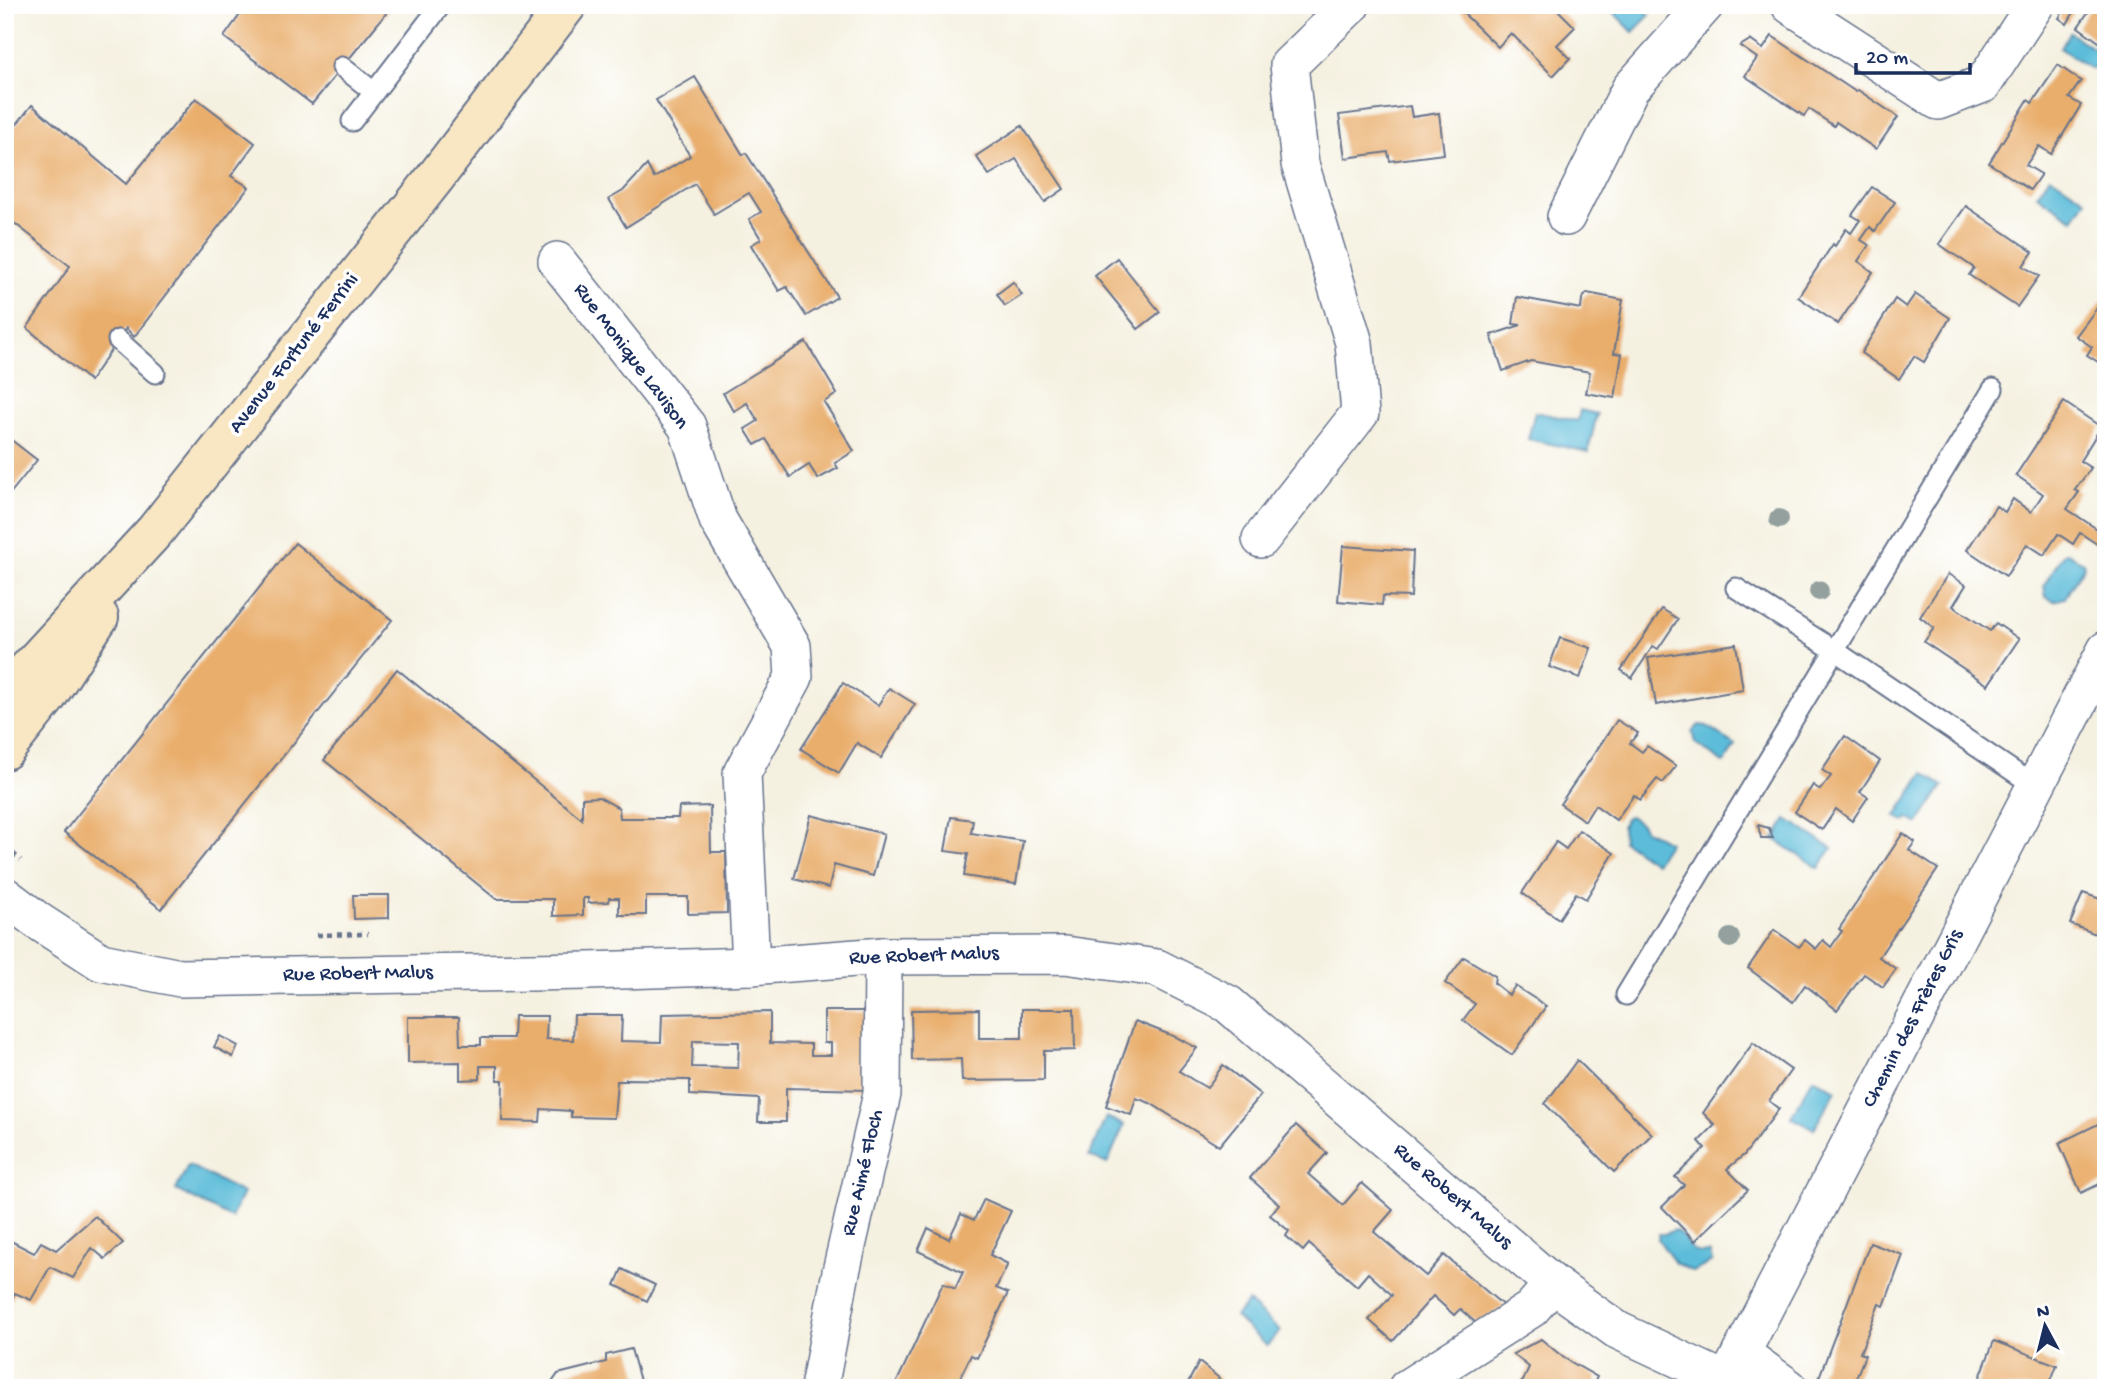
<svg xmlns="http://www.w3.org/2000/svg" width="2111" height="1393" font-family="'Gochi Hand',sans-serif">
	<rect width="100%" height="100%" fill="#fff"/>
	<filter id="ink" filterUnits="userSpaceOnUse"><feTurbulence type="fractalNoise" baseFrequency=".0143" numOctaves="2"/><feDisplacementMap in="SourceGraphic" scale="14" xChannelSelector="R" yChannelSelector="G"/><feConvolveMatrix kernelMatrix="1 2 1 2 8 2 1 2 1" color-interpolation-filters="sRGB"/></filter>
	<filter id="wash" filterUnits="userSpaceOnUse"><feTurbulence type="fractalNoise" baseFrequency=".00686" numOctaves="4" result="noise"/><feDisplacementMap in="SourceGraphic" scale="28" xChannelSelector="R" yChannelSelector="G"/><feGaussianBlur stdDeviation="1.57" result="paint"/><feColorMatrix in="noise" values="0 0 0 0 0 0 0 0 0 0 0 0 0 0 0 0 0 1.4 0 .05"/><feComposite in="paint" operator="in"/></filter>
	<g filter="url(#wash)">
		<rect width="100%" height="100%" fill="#f5f1e1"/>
		<!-- water -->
		<g fill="#5bbcd9" stroke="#3b769c" stroke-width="2">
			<path d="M1606 5H1640L1650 15 1633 32Z"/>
			<path d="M2070 33 2103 55 2092 70 2060 48Z"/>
			<path d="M2050 176 2086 200 2073 219 2037 195Z"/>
			<path d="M1580 410 1597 414 1588 452 1528 439 1535 412 1578 421Z"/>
			<path d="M2067 553 2083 562 2084 566 2065 598 2054 601 2046 597 2044 585 2063 554Z"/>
			<path d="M1699 725 1707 726 1735 745 1725 762 1723 763 1695 743 1692 731Z"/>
			<path d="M1924 773 1943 786 1918 824 1908 818 1905 822 1896 816Z"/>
			<path d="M1630 816 1642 825 1645 830 1669 842 1655 863 1623 841 1622 827 1626 817Z"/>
			<path d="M1787 819 1832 848 1819 868 1774 839Z"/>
			<path d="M1813 1078 1836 1090 1814 1129 1791 1117Z"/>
			<path d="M1106 1117 1124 1125 1107 1164 1089 1156Z"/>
			<path d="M188 1165 243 1193 231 1218 176 1190Z"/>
			<path d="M1675 1230C1691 1240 1686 1256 1710 1253L1712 1262 1693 1272 1675 1263 1658 1239 1659 1234H1664Z"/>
			<path d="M1248 1302 1280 1331 1267 1346 1235 1317Z"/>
		</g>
		<g id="blocks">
			<!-- building -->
			<g fill="#e9ae6c" fill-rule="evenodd">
				<path d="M247 5H393L312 104 224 37Z"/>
				<path d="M1460 5H1553L1575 27 1557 45 1570 58 1553 76 1511 33 1498 47 1458 8Z"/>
				<path d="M2093 5H2106V47L2078 27Z"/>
				<path d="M2066 7 2074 12 2067 24 2059 18Z"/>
				<path d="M1772 36 1856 92 1858 90 1898 117 1876 149 1836 122 1834 126 1809 109 1804 116 1745 76 1757 58 1740 46 1750 40 1763 49Z"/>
				<path d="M2058 65 2081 81 2069 98 2081 105 2051 154 2039 146 2026 165 2041 174 2030 190 1989 163 2028 100 2032 103Z"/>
				<path d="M695 77 743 155 746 153 837 297 806 316 787 287 779 291 751 245 761 239 749 219 761 212 749 193 714 214 695 184 626 227 609 199 623 191 647 165 654 178 690 156 656 100Z"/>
				<path d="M196 98 255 143 231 176 249 187 134 337 126 328 90 381 27 328 70 266 5 216V139L32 105 126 184Z"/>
				<path d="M1410 106 1412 117 1439 113 1444 154 1390 161 1388 152 1345 158 1339 115Z"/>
				<path d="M1022 126 1064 189 1045 202 1016 159 989 175 976 156Z"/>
				<path d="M1872 187 1895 202 1875 231 1870 227 1861 240 1869 245 1858 261 1873 272 1838 324 1798 297 1833 244 1835 246 1846 229 1851 233 1860 220 1852 215Z"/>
				<path d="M1966 206 2033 252 2023 266 2039 276 2017 307 1969 275 1974 268 1939 244Z"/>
				<path d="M1117 258 1160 312 1138 329 1095 276Z"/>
				<path d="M1013 282 1022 295 1005 306 997 294Z"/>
				<path d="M1587 293 1623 300 1614 353 1622 354 1615 398 1586 393 1590 372 1531 361 1503 371 1491 335 1521 325 1513 324 1517 297 1581 309 1582 299Z"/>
				<path d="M1915 294 1950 318 1924 362 1914 356 1899 379 1861 353 1895 299 1906 307Z"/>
				<path d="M2106 296V367L2087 355 2092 347 2076 336Z"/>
				<path d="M806 342 837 394 824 402 854 451 835 463 838 468 818 479 809 465 790 477 766 439 755 445 745 429 758 421 747 403 734 411 723 393Z"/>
				<path d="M2064 402 2101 427 2080 461 2091 468 2075 490 2079 492 2067 509 2106 535V550L2080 533 2073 544 2058 534 2044 555 2027 544 2006 576 1967 550 1996 506 2005 512 2013 499 2031 512 2043 494 2016 475Z"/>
				<path d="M5 435 37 460 5 500Z"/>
				<path d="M295 543 392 620 161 909 64 832Z"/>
				<path d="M1343 546 1413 551 1411 597 1383 596 1382 605 1338 601Z"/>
				<path d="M1948 574 1966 585 1953 606 1990 631 1996 623 2019 639 1988 685 1924 642 1934 628 1920 617Z"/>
				<path d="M1662 609 1678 619 1658 649 1653 646 1632 678 1621 670Z"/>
				<path d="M1560 638 1591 648 1580 678 1549 667Z"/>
				<path d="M1736 644 1743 690 1656 705 1648 658Z"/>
				<path d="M397 669 582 819V798L599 797 619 808 620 818H678L679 807 710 806 711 852H726L727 913 688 914V897H646V915H619V898H609L608 902 588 903V898H583V915L553 916V899H496L324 760Z"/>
				<path d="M843 683 878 705 889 688 915 704 881 758 857 743 839 773 801 749Z"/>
				<path d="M1617 720 1638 733 1630 743 1642 752 1647 746 1676 766 1663 783 1657 779 1640 800 1634 795 1616 820 1595 805 1585 821 1560 804Z"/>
				<path d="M1845 736 1880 761 1860 792 1868 797 1852 821 1836 809 1822 830 1795 812 1813 785 1820 790 1831 776 1822 770Z"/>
				<path d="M811 815 884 834 873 876 834 865 829 888 794 879Z"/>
				<path d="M951 817 973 820 971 833 1023 841 1016 884 964 876 968 854 945 851Z"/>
				<path d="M1758 825 1769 828 1773 838H1761Z"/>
				<path d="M1579 830 1614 853 1586 899 1576 893 1559 919 1522 893 1556 842 1566 849Z"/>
				<path d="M1903 833 1915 842 1909 850 1938 869 1879 957 1896 969 1883 987 1864 974 1837 1010 1805 985 1793 1002 1748 968 1774 930 1799 947 1805 940 1816 949 1823 940 1831 947 1842 931 1839 929Z"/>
				<path d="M2083 893 2106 901V938L2070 924Z"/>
				<path d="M353 895H389V918L354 919Z"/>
				<path d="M1464 957 1495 976 1494 983 1509 995 1515 986 1546 1006 1512 1055 1463 1020 1475 1004 1445 983Z"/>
				<path d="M979 1009V1038H1022V1009H1074L1075 1050 1044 1051V1080L962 1081 961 1059 912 1060 911 1010Z"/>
				<path d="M824 1011H866L867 1090 786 1088V1122H758L759 1099 690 1095V1080L626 1079V1081H617L614 1118 571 1117V1111L541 1109 540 1122 502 1121 503 1080H497V1066H480V1079L460 1080V1062L408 1063V1017H459L460 1045H481V1038H513L514 1016H547L546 1039 573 1040 574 1015H622L621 1041 661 1042 662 1014 770 1012V1043L811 1044V1055H831V1043H824ZM693 1041 739 1042 738 1068 692 1067Z"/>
				<path d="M1135 1021 1178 1038 1197 1048 1179 1071 1193 1080 1207 1088 1223 1065 1261 1095 1219 1146 1150 1103 1136 1098 1131 1115 1106 1106Z"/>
				<path d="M220 1036 238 1046 233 1057 214 1047Z"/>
				<path d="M1753 1043 1791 1070 1769 1101 1779 1109 1745 1154 1727 1169 1748 1190 1695 1241 1662 1207 1684 1185 1675 1177 1705 1148 1699 1141 1715 1125 1703 1113Z"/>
				<path d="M1577 1060 1652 1134 1614 1172 1545 1104Z"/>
				<path d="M2106 1120V1181L2081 1193 2059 1143Z"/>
				<path d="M1296 1125 1327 1153 1308 1174 1325 1189 1343 1205 1362 1183 1393 1210 1374 1232 1426 1276 1444 1255 1505 1307 1476 1323 1460 1309 1454 1315 1433 1296 1393 1341 1369 1320 1392 1295 1368 1273 1357 1286 1309 1244 1303 1251 1286 1236 1289 1231 1270 1215 1279 1204 1250 1178Z"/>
				<path d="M984 1199 1011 1211 990 1255 1008 1264 996 1288 1008 1293 977 1358 971 1355 955 1388H894L943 1283 955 1289 963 1272 918 1251 928 1228 949 1239 961 1214 974 1220Z"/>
				<path d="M95 1216 123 1243 105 1259 92 1248 73 1278 50 1267 31 1300 15 1293 5 1311V1238L34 1253 41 1242 56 1250Z"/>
				<path d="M1870 1243 1903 1255 1884 1306 1879 1304 1860 1353 1865 1355 1852 1388H1815Z"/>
				<path d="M622 1269 655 1285 647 1301 615 1285Z"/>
				<path d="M1541 1339 1564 1358 1597 1377 1592 1388H1514L1523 1381 1529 1367 1513 1354Z"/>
				<path d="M1994 1341 2057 1365 2048 1388H1976Z"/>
				<path d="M631 1349 642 1388H548L558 1374 606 1362V1355Z"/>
				<path d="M1199 1362 1219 1378 1215 1388H1185Z"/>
			</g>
		</g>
	</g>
	<g filter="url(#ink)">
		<use href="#blocks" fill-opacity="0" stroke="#67738c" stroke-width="2"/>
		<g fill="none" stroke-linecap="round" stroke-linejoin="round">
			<defs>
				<g id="service">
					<path d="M342 67 374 92"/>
					<path d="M352 121 441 5"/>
					<path d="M118 340 155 373"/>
					<path d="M1736 588 1834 650 2035 786"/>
					<path d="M1626 995 1993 389"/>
				</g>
				<g id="minor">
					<path d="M1790 5 1938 101 1983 84 2035 5"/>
					<path d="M1566 217 1630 89 1705 5"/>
					<path d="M557 261 687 426 718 520 792 646 794 677 742 773 751 966"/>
					<path d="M1261 539 1360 413 1354 343 1300 164 1289 65 1351 5"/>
					<path d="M5 896 38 921 101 962 180 978 588 971 751 966 883 956 1065 955 1157 968 1228 1004 1553 1284 1617 1330 1726 1381"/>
					<path d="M1741 1353 1789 1388"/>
					<path d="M819 1388 841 1272 882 1094 883 956"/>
					<path d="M1407 1388 1531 1309 1553 1284"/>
					<path d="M1723 1388 2106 650"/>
				</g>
				<g id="secondary">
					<path d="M5 694 155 531 435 178 567 5"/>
					<path d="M5 750 47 697 99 617"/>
				</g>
			</defs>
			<!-- service casing -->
			<use href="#service" stroke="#67738c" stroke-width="23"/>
			<!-- minor casing -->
			<use href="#minor" stroke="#67738c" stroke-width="40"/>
			<!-- secondary casing -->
			<use href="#secondary" stroke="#67738c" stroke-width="42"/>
			<!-- path -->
			<g stroke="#67738c" stroke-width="4.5" stroke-dasharray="5 5" stroke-linecap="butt">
				<path d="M5 847 21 860"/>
				<path d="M317 935 368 934"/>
			</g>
			<!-- service -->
			<use href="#service" stroke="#fff" stroke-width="19"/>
			<!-- minor -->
			<use href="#minor" stroke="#fff" stroke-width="37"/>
			<!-- secondary -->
			<use href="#secondary" stroke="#f9e7c3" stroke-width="38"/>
		</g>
		<!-- trees -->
		<g fill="#93a09d">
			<circle cx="1779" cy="519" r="10"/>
			<circle cx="1819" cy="591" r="10"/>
			<circle cx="1730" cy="938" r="10"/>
		</g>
	</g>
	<g text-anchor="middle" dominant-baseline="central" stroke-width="7" stroke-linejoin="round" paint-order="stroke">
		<!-- street labels -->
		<g font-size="21" fill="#1b2f5e" stroke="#fff">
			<text transform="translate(295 354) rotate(-52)">Avenue Fortuné Ferrini</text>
			<text transform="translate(630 357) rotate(53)">Rue Monique Lavison</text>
			<text transform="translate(924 957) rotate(-2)">Rue Robert Malus</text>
			<text transform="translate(358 975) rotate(-1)">Rue Robert Malus</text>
			<text transform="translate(1914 1019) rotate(-63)">Chemin des Frères Gris</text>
			<text transform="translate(864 1173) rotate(-77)">Rue Aimé Floch</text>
			<text transform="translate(1452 1197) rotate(41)">Rue Robert Malus</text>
		</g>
	</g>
	<!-- margin -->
	<rect width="2111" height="1393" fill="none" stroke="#fff" stroke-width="28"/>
	<!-- north arrow -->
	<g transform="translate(2045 1326) rotate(353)" stroke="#ffffff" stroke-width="5" paint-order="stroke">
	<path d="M0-5L12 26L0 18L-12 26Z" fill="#1b2f5e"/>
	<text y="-10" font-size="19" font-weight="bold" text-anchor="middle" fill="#1b2f5e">N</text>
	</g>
	<!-- scale -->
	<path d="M1856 63v10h114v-10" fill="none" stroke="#1b2f5e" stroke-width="3.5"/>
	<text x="1866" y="63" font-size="21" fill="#1b2f5e" stroke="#ffffff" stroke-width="5" paint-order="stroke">20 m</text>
</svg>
